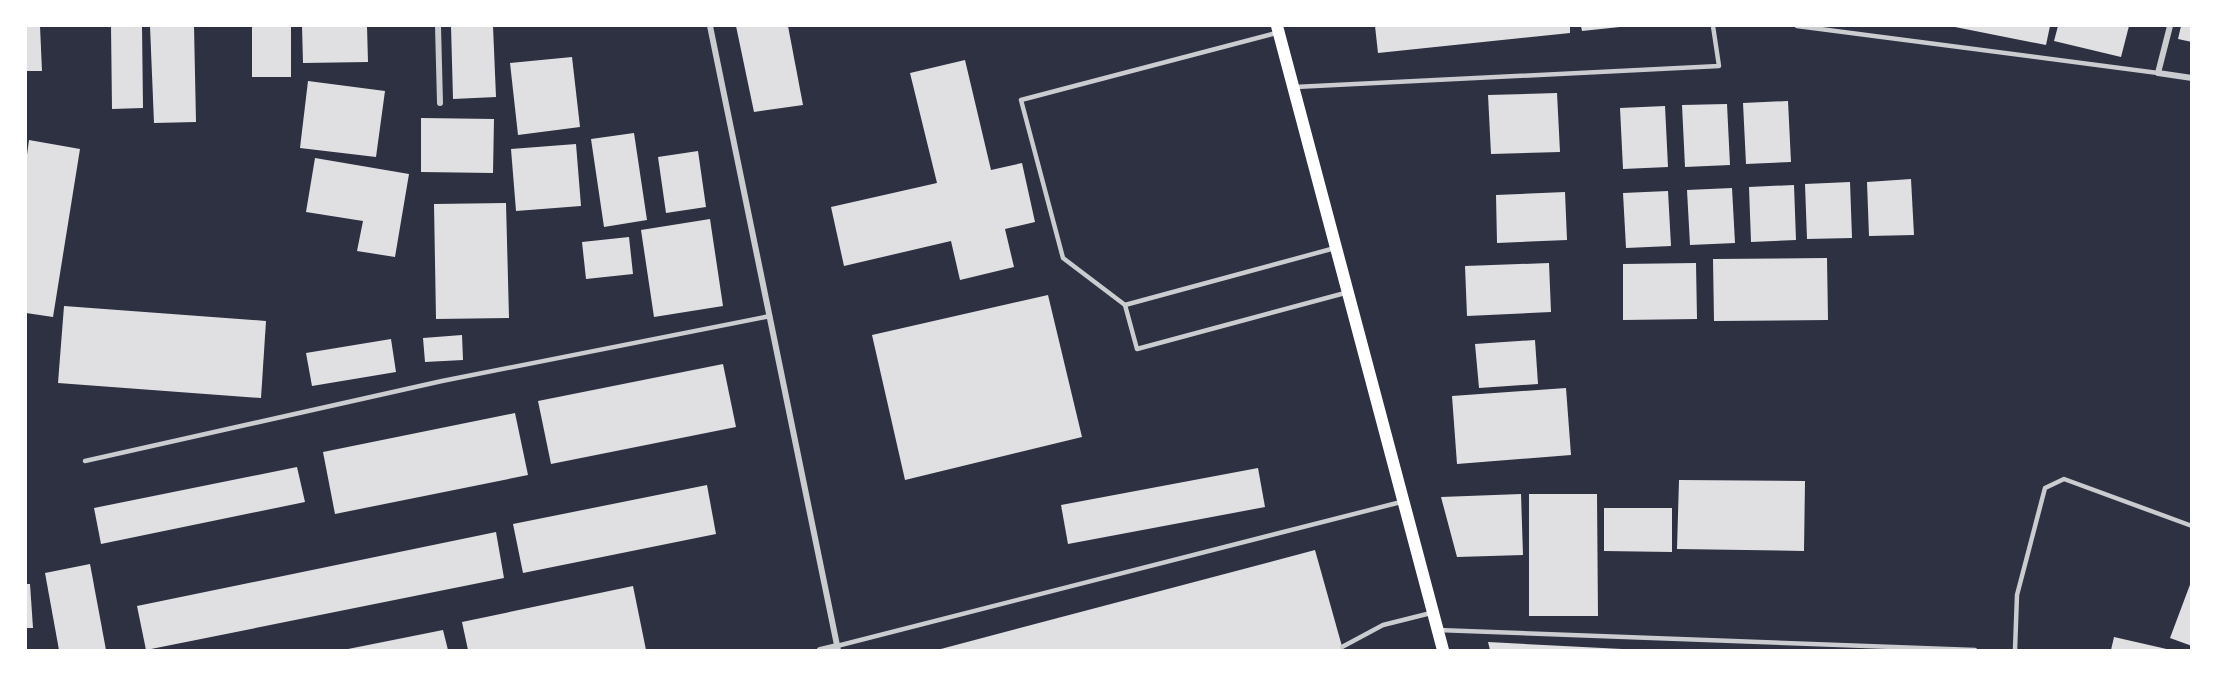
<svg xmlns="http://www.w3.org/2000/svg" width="2217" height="676" font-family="'Asap Condensed',sans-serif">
	<rect width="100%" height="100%" fill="#2d3142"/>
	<!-- building -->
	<g fill="#e0e0e3">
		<path d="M26 26H40L42 71H26Z"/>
		<path d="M111 26H142L143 108 112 109Z"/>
		<path d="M150 26H194L196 122 154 123Z"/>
		<rect x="252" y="26" width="39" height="51"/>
		<path d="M302 26H367L368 62 303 63Z"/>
		<path d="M451 26H493L496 97 453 99Z"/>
		<path d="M736 26H788L803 105 754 112Z"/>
		<path d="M1375 26H1570V33L1378 53Z"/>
		<path d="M1581 26H1620V27L1582 31Z"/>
		<path d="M1950 26H2050L2046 45Z"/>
		<path d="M2058 26H2129L2121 57 2054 41Z"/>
		<path d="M2181 26H2192V42L2178 39Z"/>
		<path d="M572 57 580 127 518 135 510 63Z"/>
		<path d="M965 60 991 170 1022 163 1035 222 1005 229 1014 267 960 280 951 241 844 266 831 207 937 183 910 73Z"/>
		<path d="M308 81 385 91 376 157 300 148Z"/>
		<path d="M1557 93 1560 152 1491 154 1488 95Z"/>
		<path d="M1788 101 1791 162 1746 164 1743 103Z"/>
		<path d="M1727 104 1730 165 1685 167 1682 105Z"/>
		<path d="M1665 106 1668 167 1623 169 1620 108Z"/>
		<path d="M421 118 494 119 493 173 421 172Z"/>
		<path d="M634 133 647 220 604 227 591 139Z"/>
		<path d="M29 140 80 149 53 317 26 313V162Z"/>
		<path d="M576 144 581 206 516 211 511 149Z"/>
		<path d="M698 151 706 207 666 213 658 157Z"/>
		<path d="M315 158 409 174 395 257 357 251 363 221 306 212Z"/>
		<path d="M1911 179 1914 235 1869 236 1867 182Z"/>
		<path d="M1850 182 1852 238 1807 239 1805 184Z"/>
		<path d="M1794 185 1796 240 1751 242 1749 187Z"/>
		<path d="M1732 188 1735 243 1690 245 1687 190Z"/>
		<path d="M1668 191 1671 246 1626 248 1623 193Z"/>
		<path d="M1565 192 1567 240 1497 243 1496 195Z"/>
		<path d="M506 203 509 318 436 319 434 204Z"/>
		<path d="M710 219 723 306 654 317 641 230Z"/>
		<path d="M629 237 633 274 586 279 582 242Z"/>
		<path d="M1827 258 1828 320 1714 321 1713 259Z"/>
		<path d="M1549 263 1551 312 1467 316 1465 266Z"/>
		<path d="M1696 263 1697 319 1623 320V264Z"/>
		<path d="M1048 295 1082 437 905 480 872 335Z"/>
		<path d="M64 306 266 321 261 398 58 383Z"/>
		<path d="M462 335 463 360 425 362 423 338Z"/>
		<path d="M391 339 396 372 312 386 306 353Z"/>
		<path d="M1535 340 1538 384 1479 388 1475 344Z"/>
		<path d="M723 364 736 427 551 464 538 401Z"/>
		<path d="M1566 388 1571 455 1457 464 1452 396Z"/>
		<path d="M515 413 528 475 335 514 323 452Z"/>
		<path d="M297 467 305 502 101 544 94 508Z"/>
		<path d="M1258 468 1265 507 1068 544 1061 505Z"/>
		<path d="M1679 480 1805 481 1804 551 1677 549Z"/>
		<path d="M707 485 716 534 523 573 513 524Z"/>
		<path d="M1521 494 1523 555 1457 557 1441 497Z"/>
		<path d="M1529 494H1597L1598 616H1529Z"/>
		<path d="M1604 508H1672V552L1604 551Z"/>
		<path d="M496 532 504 578 146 650 137 606Z"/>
		<path d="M1315 550 1343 650H937Z"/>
		<path d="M90 564 106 650H59L45 573Z"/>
		<path d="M2191 582H2192V646L2170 638Z"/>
		<path d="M26 584H30L33 628H26Z"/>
		<path d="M633 586 646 650H468L462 622Z"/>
		<path d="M443 630 448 650H348V649Z"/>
		<path d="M2114 637 2171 650H2111Z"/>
		<path d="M1488 642 1622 649V650H1490Z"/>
	</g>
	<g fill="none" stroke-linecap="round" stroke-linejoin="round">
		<!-- service -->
		<g stroke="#caccd0" stroke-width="4.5">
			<path d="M1797 26 2158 73"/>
			<path d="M1295 87 1719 66 1713 26"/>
			<path d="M1335 248 1125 305 1137 349 1345 293"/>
			<path d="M1125 305 1063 258 1021 100 1276 33"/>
			<path d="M85 461 442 381 770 316"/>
			<path d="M1438 630 1975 650"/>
			<path d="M837 646 1401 502"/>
			<path d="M1342 647 1383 625 1431 613"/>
			<path d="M2015 650 2017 595 2045 488 2064 479 2192 526"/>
		</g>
		<!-- minor -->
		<g stroke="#caccd0" stroke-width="6">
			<path d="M438 26 440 103"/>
			<path d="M710 26 838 650"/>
			<path d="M2170 26 2158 73 2192 78"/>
			<path d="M820 650 837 646"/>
		</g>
		<!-- secondary -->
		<path stroke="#fff" stroke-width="12" d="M1277 26 1443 650"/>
	</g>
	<!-- border -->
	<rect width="2217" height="676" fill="none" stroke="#ffffff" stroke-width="54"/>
</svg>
